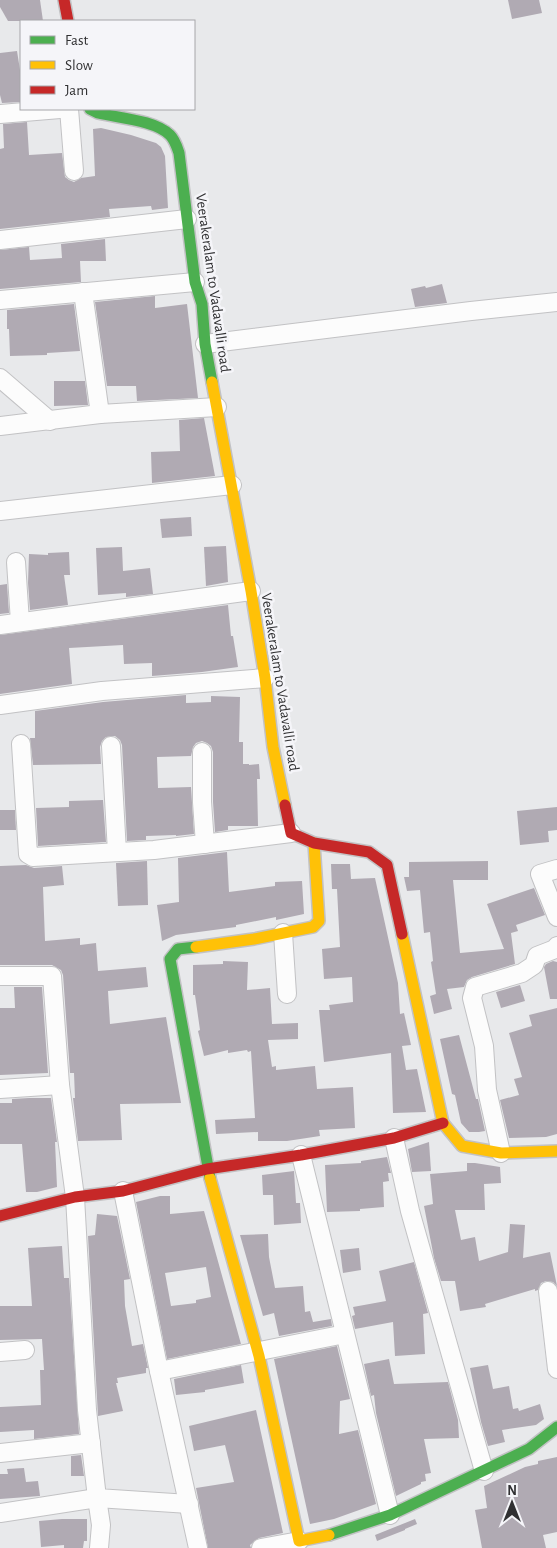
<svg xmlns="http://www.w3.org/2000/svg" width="557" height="1548" font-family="'Alegreya Sans',sans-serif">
	<rect width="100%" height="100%" fill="#e8e9eb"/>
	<!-- building -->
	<g fill="#b0aab3" fill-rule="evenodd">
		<path d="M0 0H40L43 21H8L0 7Z"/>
		<path d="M508 0H539L542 13 512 19Z"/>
		<path d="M17 51 20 70H21V102L2 103 0 95V53Z"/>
		<path d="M27 122 29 155 62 153 65 177 69 180 74 182 81 178 95 176 93 129 101 128 131 135 156 143 161 147 165 156 168 208 152 210 151 206 109 209 110 217 0 229V149L4 148 3 124Z"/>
		<path d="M105 239 106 261H80L81 282 0 289V250L29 247 30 260 62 258 61 244Z"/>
		<path d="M442 284 447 303 415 307 411 289 425 286 426 288Z"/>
		<path d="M155 296V308L187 304 198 398 137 401 136 386H107L95 302Z"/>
		<path d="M74 304 80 351 47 353V355L10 356 9 329H7V310Z"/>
		<path d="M54 381H85L88 405 54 406Z"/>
		<path d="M204 418 215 476 152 483 151 452 180 451 179 420Z"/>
		<path d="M191 517 192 536 162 538 160 519Z"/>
		<path d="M226 546 228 582 206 586 204 547Z"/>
		<path d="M122 547 123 571 150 568 153 594 126 597V593L98 595 96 548Z"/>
		<path d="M69 552 70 575H64L68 605 30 610 28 583 29 554 48 555V553Z"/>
		<path d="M7 584 9 613 0 614V585Z"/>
		<path d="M228 605 231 636H233L238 667 202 672 152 676V663L124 664 123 645 69 648 72 684 0 694V635Z"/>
		<path d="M186 695V703L211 702V696L240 697 239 742H243V764H249V765L259 764 260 779H257L258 826H228V830L215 832 213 802V752L211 746 207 743 202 741 196 743 193 747 191 756 157 757 158 788 191 787 194 834 176 836V835L146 836V840L127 841 122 745 120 740 115 736 106 737 102 741 100 747 101 764 33 765 30 738H35V711L103 702Z"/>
		<path d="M103 800 106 842 38 846 36 808 69 807V801Z"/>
		<path d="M557 807V830L548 831 549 842 520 845 517 811Z"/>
		<path d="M0 810H15L16 830H0Z"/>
		<path d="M227 852 229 892 275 886V882L302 881 304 914 276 920V917L236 925V927L176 935 162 941 157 905 179 902 178 858Z"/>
		<path d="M147 861 148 905 118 906 116 863Z"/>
		<path d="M488 861V880H453L460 953 504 949 487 904 534 888 545 915 516 925 518 931 511 933 515 964 472 977 467 980 464 987 447 989 452 1009 434 1014 430 996 436 994 431 962 433 961 430 932 424 933 420 890 407 891 404 877H409V862Z"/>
		<path d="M331 864H350L351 879 375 878 398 983 400 1014 404 1013 411 1045 402 1046 406 1070 417 1069 426 1112 393 1113 391 1053 324 1062 319 1010H330L329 1005 353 1002 352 977 324 979 322 949 340 947 337 889H332Z"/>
		<path d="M26 865 34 868 62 866 64 885 43 887 45 941 80 938V945L96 943 98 971 146 967 148 987 108 991 110 1024 166 1017 181 1103 120 1104 122 1140 78 1141 73 1098H75L74 1073H70L63 975 61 970 52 965H0V866Z"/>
		<path d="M223 961 248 962 247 990 270 988 272 1024 298 1023V1039L268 1040 272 1067 276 1066V1070L315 1066 317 1089 353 1087 355 1128 319 1130 320 1136 287 1141H258V1132L216 1134 215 1120 255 1118 251 1051 248 1052 247 1050 228 1053V1050L204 1056 198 1031 200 1030 195 995H193V965L223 964Z"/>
		<path d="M553 961 557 962V999H550L544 967 546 964Z"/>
		<path d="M520 985 525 1001 501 1008 496 992Z"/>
		<path d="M14 987H42L48 1073 0 1075V1008H15Z"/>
		<path d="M557 1008V1134L546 1137 509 1138 500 1100 519 1095 514 1079 522 1077 509 1033 532 1026 529 1015Z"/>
		<path d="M459 1035 476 1099H478L485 1131 479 1132H469L461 1123 455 1095 452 1094 440 1039Z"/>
		<path d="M29 1098H51L57 1142H55L57 1187 37 1192H26L22 1144H0V1103H12V1099Z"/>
		<path d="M429 1142 431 1171 412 1172 408 1149Z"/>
		<path d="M387 1157 391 1173H388L389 1181 383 1182 384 1207 360 1209V1211L327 1212 325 1165 361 1163V1161Z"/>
		<path d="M467 1163H475L500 1167 501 1183 484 1184 485 1210H455L461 1240 475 1237 479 1261 508 1252 510 1224 525 1225 523 1258 550 1252 557 1286 553 1282 546 1281 541 1283 538 1290 535 1291V1289L485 1304 486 1307 460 1311 455 1281H441L434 1258 424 1206 433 1204 430 1174 467 1171Z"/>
		<path d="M294 1171 296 1203H300L301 1223 274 1225 273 1195H263L262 1175Z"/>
		<path d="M160 1196H170V1214L204 1211 241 1344 167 1359 136 1202ZM206 1267 211 1297 196 1300V1303L171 1306 165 1273Z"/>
		<path d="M97 1214 117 1216 130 1279 124 1280 125 1306 132 1346 143 1344 148 1368H146V1373L117 1378 118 1383H116L123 1411 98 1416 88 1236 95 1235Z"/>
		<path d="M268 1234 269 1257 275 1288 303 1286 305 1312 310 1311 313 1322 331 1319 332 1326 279 1336 274 1313 263 1316 240 1235Z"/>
		<path d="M62 1246 64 1278H69L79 1434 34 1439V1430L0 1432V1407L41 1405 40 1370H44L42 1339 0 1340V1306H32L28 1248Z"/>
		<path d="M359 1248 361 1270 343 1273 340 1250Z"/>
		<path d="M414 1262 428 1313 423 1314 425 1354 395 1356 393 1322 355 1329 352 1316 355 1315 353 1307 386 1301 379 1271Z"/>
		<path d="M337 1346 350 1399 340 1401 339 1434 358 1430 376 1504 334 1519 310 1524 274 1359Z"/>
		<path d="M389 1359 394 1384 448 1382 458 1420 459 1438 424 1439 431 1473 425 1474 426 1481 421 1482V1484L396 1496 376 1413 374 1395 371 1396 364 1364Z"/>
		<path d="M241 1365 244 1383 205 1390V1392L176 1395 174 1379Z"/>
		<path d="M488 1365 493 1389 509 1386 513 1409 518 1408 519 1411 540 1404 544 1419 536 1425 502 1430 505 1442 488 1446 481 1422 470 1368Z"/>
		<path d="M256 1410 283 1533 259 1538 250 1545 251 1548H208L196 1488 234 1482 225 1445 194 1451 189 1426Z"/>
		<path d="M81 1455 84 1476H71V1456Z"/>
		<path d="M557 1457V1532L543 1535 546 1548H482L475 1510 487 1508 484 1486 525 1467 538 1464V1461Z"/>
		<path d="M24 1468 26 1482 38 1481 40 1496 0 1499V1474H8L7 1469Z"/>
		<path d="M62 1519H87V1541H84L83 1548H64V1545L41 1547 39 1521Z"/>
		<path d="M415 1519 417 1524 405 1529V1530L377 1541 375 1535Z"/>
	</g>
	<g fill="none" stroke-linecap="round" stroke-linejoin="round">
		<defs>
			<g id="street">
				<path d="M69 109 74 171"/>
				<path d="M0 114 60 109"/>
				<path d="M0 240 187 219"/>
				<path d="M83 292 100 414"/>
				<path d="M0 300 195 282"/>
				<path d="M205 344 471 311 557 302"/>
				<path d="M0 378 50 421"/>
				<path d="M0 426 100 414 217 407"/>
				<path d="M0 511 232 485"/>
				<path d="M16 562 20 622"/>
				<path d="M0 625 251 591"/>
				<path d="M0 705 102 691 265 678"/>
				<path d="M21 744 28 854 33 857 154 850 291 833"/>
				<path d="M111 746 117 852"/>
				<path d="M202 752V802L205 844"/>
				<path d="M557 869 540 874 557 917"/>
				<path d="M283 933 287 994"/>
				<path d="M0 976H52L60 1085 75 1197 87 1410 97 1498 189 1504"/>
				<path d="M0 1089 60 1085"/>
				<path d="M394 1138 410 1211 484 1471"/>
				<path d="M501 1153 487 1090 484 1046 472 998 475 987 522 973 534 965 537 956 555 949 557 946"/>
				<path d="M301 1155 390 1515"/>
				<path d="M123 1191 159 1371 198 1548"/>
				<path d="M548 1291 557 1369"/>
				<path d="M0 1352 25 1350"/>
				<path d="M159 1371 345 1334"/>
				<path d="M0 1453 91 1443"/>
				<path d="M0 1513 97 1498 101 1525 99 1548"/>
				<path d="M261 1548 299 1541"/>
			</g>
			<g id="fast">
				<path d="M90 109 98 113C118 118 155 120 170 135 175 140 177 147 179 153L195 282 202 304 205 344 212 382"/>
				<path d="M196 947 178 949 170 959 210 1178"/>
				<path d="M329 1535 390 1515 529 1449 557 1427"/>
			</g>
			<g id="slow">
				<path d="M212 382 251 591 265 678 273 747 285 805"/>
				<path d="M402 934 443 1123 462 1146 501 1153 557 1151"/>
				<path d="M196 947 254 939 313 927 319 921 314 843"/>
				<path d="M210 1178 259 1356 299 1541 329 1535"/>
			</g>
			<g id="jam">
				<path d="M64 0 68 21"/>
				<path d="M285 805 291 833 314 843 369 852 387 865 402 934"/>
				<path d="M0 1216 75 1197 123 1191 207 1169 301 1155 394 1138 443 1123"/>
			</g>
		</defs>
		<!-- street casing -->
		<use href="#street" stroke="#c2c2c4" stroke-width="20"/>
		<!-- fast casing -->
		<use href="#fast" stroke="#c2c2c4" stroke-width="14"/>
		<!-- slow casing -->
		<use href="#slow" stroke="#c2c2c4" stroke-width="14"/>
		<!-- jam casing -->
		<use href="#jam" stroke="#c2c2c4" stroke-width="14"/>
		<!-- street -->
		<use href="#street" stroke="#fcfcfc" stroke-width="18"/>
		<!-- fast -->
		<use href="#fast" stroke="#4caf50" stroke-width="11"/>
		<!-- slow -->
		<use href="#slow" stroke="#ffc107" stroke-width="11"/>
		<!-- jam -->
		<use href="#jam" stroke="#c62828" stroke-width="11"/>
	</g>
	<g text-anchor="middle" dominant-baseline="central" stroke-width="5" stroke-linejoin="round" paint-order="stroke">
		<!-- street labels -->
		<g font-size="15" fill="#303032" stroke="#f5f5f9">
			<text transform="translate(213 283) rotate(82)">Veerakeralam to Vadavalli road</text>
			<text transform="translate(280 682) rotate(81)">Veerakeralam to Vadavalli road</text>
		</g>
	</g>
	<!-- legend -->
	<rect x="20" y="20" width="175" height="90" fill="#f5f5f9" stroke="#a6a6a9"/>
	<rect x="30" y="36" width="25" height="8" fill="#4caf50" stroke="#a6a6a9"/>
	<text x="65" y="45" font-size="15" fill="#303032">Fast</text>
	<rect x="30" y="61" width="25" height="8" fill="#ffc107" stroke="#a6a6a9"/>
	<text x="65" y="70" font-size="15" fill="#303032">Slow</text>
	<rect x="30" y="86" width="25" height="8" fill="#c62828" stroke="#a6a6a9"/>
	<text x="65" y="95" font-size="15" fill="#303032">Jam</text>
	<!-- north arrow -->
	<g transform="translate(512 1503)" stroke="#f5f5f9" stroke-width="4" paint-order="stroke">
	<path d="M0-4L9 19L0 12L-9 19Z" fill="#303032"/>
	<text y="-8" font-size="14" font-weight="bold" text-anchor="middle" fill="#303032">N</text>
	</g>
</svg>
